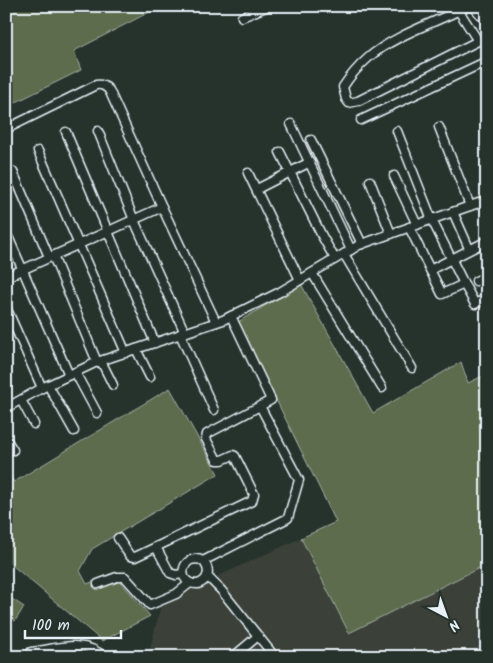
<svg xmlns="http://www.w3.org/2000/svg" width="493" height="663" font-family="Kalam,sans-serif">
	<rect width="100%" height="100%" fill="#26332d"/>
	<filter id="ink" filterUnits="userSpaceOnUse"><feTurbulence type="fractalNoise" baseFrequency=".02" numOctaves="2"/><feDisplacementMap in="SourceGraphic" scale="10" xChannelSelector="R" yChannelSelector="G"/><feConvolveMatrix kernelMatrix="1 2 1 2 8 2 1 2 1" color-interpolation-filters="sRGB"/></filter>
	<g filter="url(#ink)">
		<!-- built -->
		<path fill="#3b4139" d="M301 538 349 633 487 564V657H283L268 639 247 657H148L161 605 179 594Z"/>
		<!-- grass -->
		<g fill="#5c6c4e" stroke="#a2aea3">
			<path d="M6 6H161L74 51 81 70 6 107Z"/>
			<path d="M301 284 373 413 461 362 468 383 487 374V564L349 633 301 538 336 522 238 322Z"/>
			<path d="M170 388 218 474 92 549 80 571 87 584 113 573 150 616 102 641 6 560V470L14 482Z"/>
			<path d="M6 595 24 607 15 621 6 615Z"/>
		</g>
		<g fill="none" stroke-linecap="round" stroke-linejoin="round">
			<defs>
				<g id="minor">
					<path d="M473 6 487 22"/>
					<path d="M459 11 478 41 358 101 349 103 346 99 343 87C350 76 359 66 368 58 394 35 437 22 468 6"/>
					<path d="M242 17 268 6"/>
					<path d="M361 120 487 61"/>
					<path d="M291 124 351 250"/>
					<path d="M439 127 470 206"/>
					<path d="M6 129 96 85C102 84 105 86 109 90L162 207 216 322"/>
					<path d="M98 131 134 220 185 333"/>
					<path d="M397 131 432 220 464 284"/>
					<path d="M66 132 155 343"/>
					<path d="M311 140 362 244"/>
					<path d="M38 151 126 353"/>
					<path d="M280 152 322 236 335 259"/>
					<path d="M13 172 49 257"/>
					<path d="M248 173 300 280"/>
					<path d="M394 176 417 225"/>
					<path d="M370 181 391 234"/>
					<path d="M257 189 310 162"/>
					<path d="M453 212 468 246"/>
					<path d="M409 227 442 294 464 284 475 304 487 298"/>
					<path d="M6 232 69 375"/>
					<path d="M344 254 412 368"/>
					<path d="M53 256 97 362"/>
					<path d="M430 270 487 241"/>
					<path d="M312 273 382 388"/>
					<path d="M6 277 162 207"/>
					<path d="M476 281 487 276"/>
					<path d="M6 307 42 388"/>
					<path d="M180 334 214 410"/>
					<path d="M136 349 150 377"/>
					<path d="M101 361 113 385"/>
					<path d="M75 372 97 413"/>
					<path d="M48 385 74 431"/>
					<path d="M21 400 34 424"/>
					<path d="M6 408 42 388 97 362 223 320 280 292 359 245 487 200"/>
					<path d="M6 439 13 450"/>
					<path d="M118 538 130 556 135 557 156 547"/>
					<path d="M203 561C211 570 209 580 198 584 174 585 182 551 203 561L288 518 299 480 260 406 271 400 231 316"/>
					<path d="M183 574 176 575 170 573 156 547 252 501 254 494 235 456 233 455 222 460H217L206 439 207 434 260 406"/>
					<path d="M207 576 221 590 275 657"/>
					<path d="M98 584 117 577H125L150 605 176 594 190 583"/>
					<path d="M29 657 31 652C55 649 85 638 104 657"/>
					<path d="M233 657 258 636"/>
				</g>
			</defs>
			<!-- minor casing -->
			<use href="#minor" stroke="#e8f1f8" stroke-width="11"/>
			<!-- minor -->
			<use href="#minor" stroke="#26332d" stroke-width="8"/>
		</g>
	</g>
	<!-- margin -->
	<rect width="493" height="663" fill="none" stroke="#26332d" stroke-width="25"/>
	<rect x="12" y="12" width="468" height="638" fill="none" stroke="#e8f1f8" stroke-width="2" filter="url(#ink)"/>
	<!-- north arrow -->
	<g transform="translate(446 616) rotate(139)" stroke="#26332d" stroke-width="4" paint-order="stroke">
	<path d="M0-4L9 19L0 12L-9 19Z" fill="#e8f1f8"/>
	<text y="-8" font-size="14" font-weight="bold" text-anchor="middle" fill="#e8f1f8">N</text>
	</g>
	<!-- scale -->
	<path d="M25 630v8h96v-8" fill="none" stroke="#e8f1f8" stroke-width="2.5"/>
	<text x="32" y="630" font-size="15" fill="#e8f1f8" stroke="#26332d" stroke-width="4" paint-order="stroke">100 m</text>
</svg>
